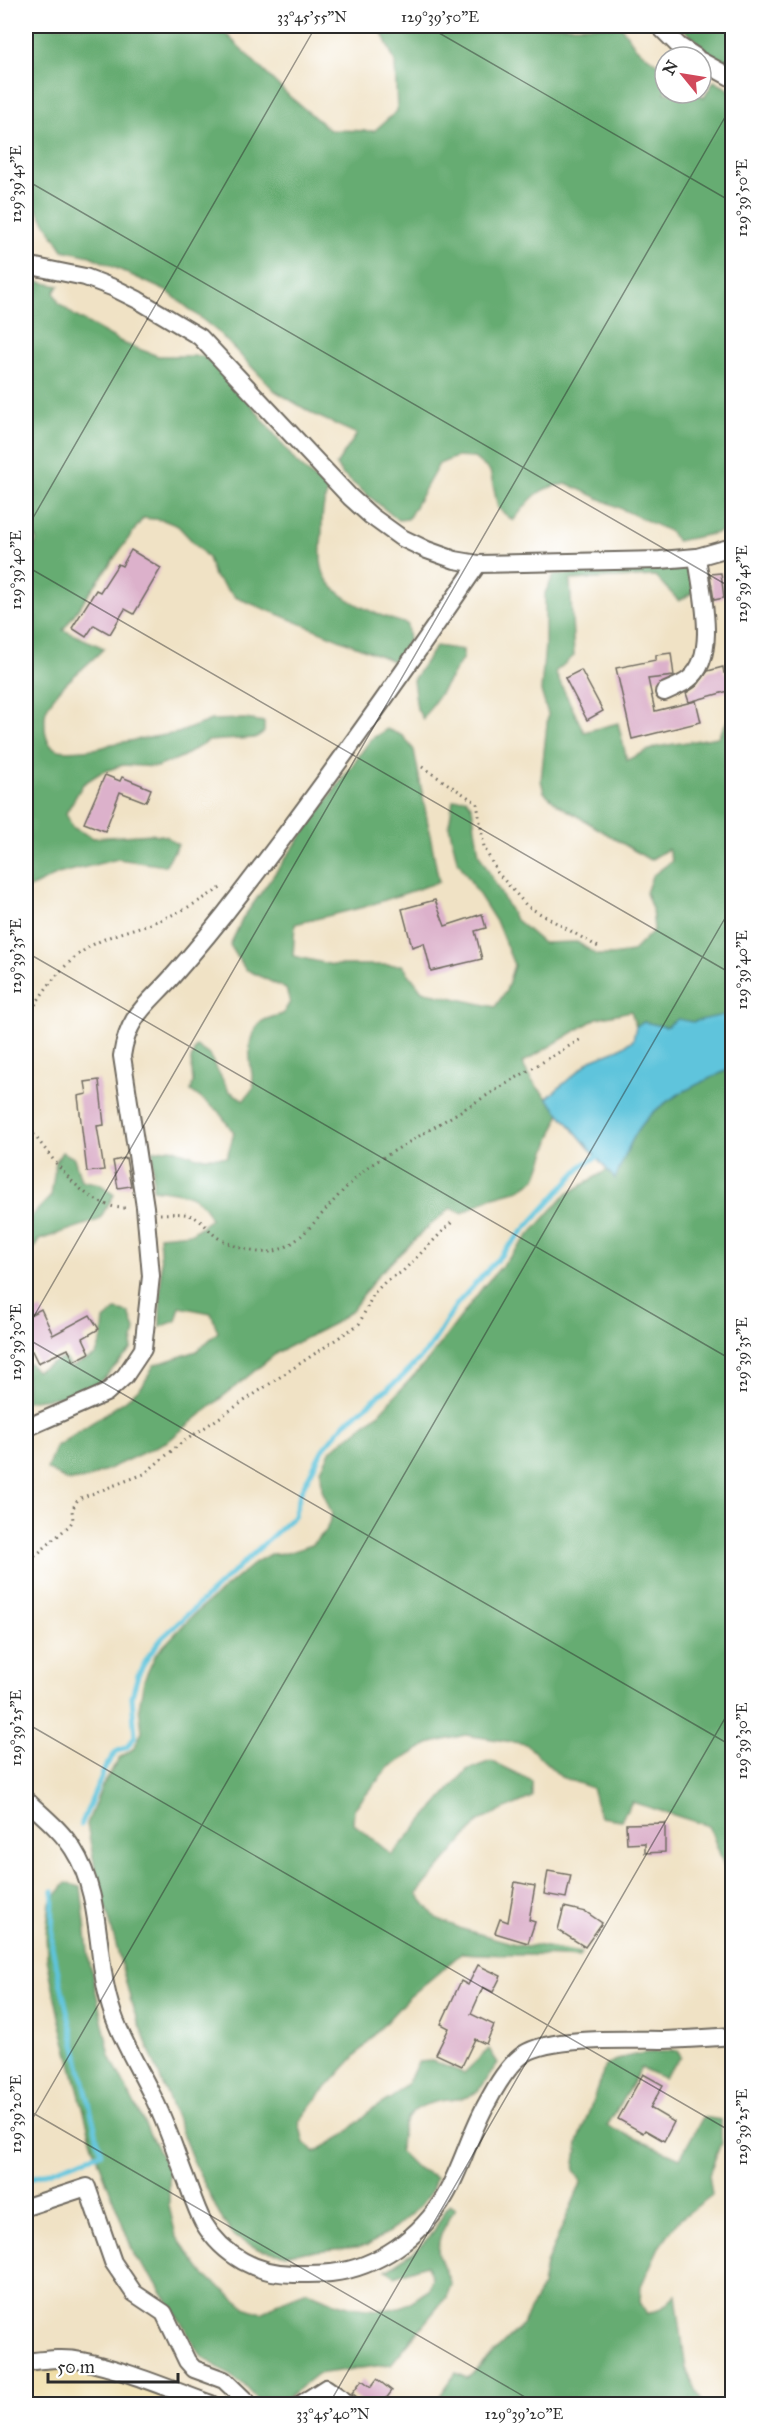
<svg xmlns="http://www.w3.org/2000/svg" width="758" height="2430" font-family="'IM FELL Great Primer',serif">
	<rect width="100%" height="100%" fill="#fff"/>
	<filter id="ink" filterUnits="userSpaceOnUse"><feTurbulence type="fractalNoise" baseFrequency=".0167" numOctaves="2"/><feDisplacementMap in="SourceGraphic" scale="12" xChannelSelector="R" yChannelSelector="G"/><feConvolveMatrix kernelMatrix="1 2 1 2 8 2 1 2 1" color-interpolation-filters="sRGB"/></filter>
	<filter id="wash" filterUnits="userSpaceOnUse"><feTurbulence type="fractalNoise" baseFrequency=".008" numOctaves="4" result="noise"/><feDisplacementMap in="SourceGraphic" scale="24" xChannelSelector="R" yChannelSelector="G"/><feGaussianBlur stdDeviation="1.35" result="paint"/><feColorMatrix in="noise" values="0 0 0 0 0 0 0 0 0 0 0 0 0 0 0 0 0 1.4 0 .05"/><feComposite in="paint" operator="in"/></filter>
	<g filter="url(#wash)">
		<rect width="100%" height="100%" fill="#f0e2c5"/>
		<!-- forest -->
		<g fill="#66ac72" stroke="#486c4e" stroke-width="1.5">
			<path d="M26 26H218L289 96 330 130 374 131 397 111 395 62 379 26H621L636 48 665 69V93H698L704 98 714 81 732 91V526L717 533 677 541 669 531 568 484C537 486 531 499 513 521L498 508 490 471 474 458 456 457 439 464 408 519 398 520 342 474 336 465 357 434 315 415 275 391 218 332 168 292 90 256 63 250 32 202 26 199Z"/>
			<path d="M680 26H732V64L710 53Z"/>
			<path d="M26 279 59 286 54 292 59 303 75 316 125 344 158 356H203L231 379 296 462 328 491C322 505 322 517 322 532 321 546 319 561 324 574 335 600 382 617 407 624L409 640 393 661 235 597 214 576 208 558 178 526 163 520 143 518 63 630 104 648C84 670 61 682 47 708 44 714 45 720 45 727 46 754 63 752 84 750 94 749 102 749 111 744L178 733 211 720 245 719 264 722V732L255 738 208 741 182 757 157 767 123 765 100 773 83 784 66 813 72 827 93 838 153 834 166 836 178 845 165 866 118 859 58 874 26 890V567L37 539 29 530H26V391L30 386 26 383Z"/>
			<path d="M689 568 694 592 679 601 655 576 570 580 574 656 555 672 584 732 618 723 627 760 656 747 718 737 732 713V1015L692 1022 678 1019 666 1027 644 1022 636 1026 631 1011 597 1018 522 1063 532 1081 560 1113 536 1179 519 1190 490 1198 463 1213 451 1208 428 1227 378 1275 352 1310 335 1323 278 1352 168 1441 87 1479 67 1481 47 1469 55 1447 125 1401 143 1385 154 1365 197 1351 218 1332 211 1313 180 1307 176 1321 160 1327 161 1265 159 1236 192 1233 211 1219C199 1191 180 1193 153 1189V1151L171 1148 197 1157H227L234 1133 219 1112 191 1091 193 1082 191 1060 196 1046 209 1055 229 1091 244 1100 254 1087C251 1066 243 1038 261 1022 266 1018 276 1016 283 1014L290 1002 286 989 245 969 230 945 243 918 371 739 387 729 403 736 414 750 439 882 364 907 295 924 293 956 333 965H402L422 991 495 1007 506 991 514 965 497 923 457 860 449 826 453 800 466 798 472 807 479 854 515 919 543 943 577 942 597 955H612L632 952 654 930 652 909 646 893 652 876 672 861 668 849 650 860 557 804 544 792 541 780 548 714 541 691 545 645V593L554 575Z"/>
			<path d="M436 646 463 650V658L423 719 417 709 413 680Z"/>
			<path d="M732 1068V1886L709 1826 632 1802 621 1820 600 1817 592 1788 561 1777 526 1744 465 1735 428 1744 389 1767 354 1809 353 1823 392 1855 467 1770 491 1761 532 1781V1797L479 1821 417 1894 436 1918 462 1929 526 1947 535 1945 581 1953 579 1957C540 1954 501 1956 462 1953L407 1999 317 2098 299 2122 304 2143 315 2152 343 2136 371 2110 393 2097 407 2084 418 2062 432 2061 464 2073 489 2049 498 2063C491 2072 484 2087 475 2093 466 2099 457 2099 447 2100 412 2104 400 2117 400 2152L415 2167 436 2177 432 2190 420 2206 395 2228 367 2246 283 2254 260 2250 235 2237 219 2214 192 2158 133 2009 94 1862 87 1824 102 1786 119 1758 133 1749 142 1732 139 1707 144 1680 156 1654 194 1614 254 1563 270 1554 287 1553 311 1545 326 1531 332 1514 322 1490 321 1470 331 1450 378 1414 429 1359 483 1287 564 1196 607 1170 615 1178C624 1159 631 1137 645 1121 667 1096 703 1082 732 1068Z"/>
			<path d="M62 1152 74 1158 81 1180 100 1184 114 1195 99 1220 39 1240 26 1261V1290V1222L51 1196 56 1161Z"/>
			<path d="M116 1310 129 1313 135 1330 131 1350 106 1376 84 1394 26 1401V1363L30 1364 36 1371 64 1358 71 1367 96 1355 102 1338 104 1320Z"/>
			<path d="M66 1883 81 1887 89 1960 110 2056 169 2172V2206L176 2236 205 2276 247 2308 262 2313 282 2301 307 2291C334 2304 370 2315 400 2307 410 2304 420 2295 429 2290L432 2277 426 2265 395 2276 386 2270 415 2251 432 2234 449 2204 455 2208C448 2221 433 2242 440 2258 443 2267 448 2275 451 2285L446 2297 391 2364 317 2374 288 2397 258 2400 244 2385 203 2357 193 2344 185 2328 154 2280 135 2257 93 2146 59 2017 47 1959 46 1934 50 1902Z"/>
			<path d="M677 2051 681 2057 663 2078 641 2068 607 2126 680 2158 703 2117 721 2120V2142L709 2175 712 2195 679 2220 659 2247 641 2286 640 2302 647 2314 661 2309 676 2295 686 2369 703 2404H434L456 2373 468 2378 523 2324 542 2286 546 2264 582 2181 574 2170 578 2143 605 2066C626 2053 653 2052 677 2051Z"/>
		</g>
		<!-- sand -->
		<path fill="#eeda9e" stroke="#8c8264" stroke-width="1.5" d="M67 2366 97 2370 190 2404H26V2373Z"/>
		<!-- water -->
		<path fill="#5ec4dc" stroke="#447884" stroke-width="1.5" d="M728 1014 732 1015V1068C703 1082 666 1096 645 1121 631 1137 624 1159 615 1179L547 1098 591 1060 619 1049 633 1040 636 1026 644 1022 666 1027 678 1019 692 1022Z"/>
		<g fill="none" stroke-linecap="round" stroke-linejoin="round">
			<!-- stream -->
			<g stroke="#5ec4dc" stroke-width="5">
				<path d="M81 1825 106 1766 116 1752 127 1747 135 1736 132 1696 138 1675 149 1655 162 1638 294 1516 301 1491 323 1449 345 1423 402 1377 429 1349 456 1305 583 1165 596 1157"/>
				<path d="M26 2180 101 2153 52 1947 53 1891"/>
			</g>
		</g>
		<g id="blocks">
			<!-- building -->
			<g fill="#dcb1cb">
				<path d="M131 550 161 568 134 614 125 609 110 634 94 625 86 637 72 628 96 590 100 592 118 564 122 566Z"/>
				<path d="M721 573 724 598 714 600 710 574Z"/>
				<path d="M671 653 674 676 648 679 655 711 696 701 701 722 632 739 616 668 656 660V655Z"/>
				<path d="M723 667 724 673 732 671V690L689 702 686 693 697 686 708 671Z"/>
				<path d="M581 670 603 711 587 720 565 678Z"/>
				<path d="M105 775 120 781 122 777 151 789 146 802 120 792 105 831 84 823Z"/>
				<path d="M435 900 445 926 482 914 486 928 475 931 482 959 431 971 424 943 412 947 402 909Z"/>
				<path d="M99 1080 104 1125 97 1126 104 1170 87 1172 78 1096 87 1094 85 1082Z"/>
				<path d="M126 1158 131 1186 118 1188 113 1161Z"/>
				<path d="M41 1309 53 1335 90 1315 99 1329 83 1338 90 1353 74 1361 68 1349 38 1363 32 1351 26 1354V1317Z"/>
				<path d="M665 1823V1852L645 1853V1843L627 1844 626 1824Z"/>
				<path d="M548 1871 571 1875 566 1898 544 1894Z"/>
				<path d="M515 1882 535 1886 529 1920 535 1922 528 1943 495 1933 500 1919 508 1922Z"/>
				<path d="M564 1907 586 1912 602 1923 585 1947 558 1930Z"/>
				<path d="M478 1965 501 1976 493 1992 483 1987 471 2014 494 2025 486 2044 475 2039 462 2066 436 2054 449 2028 441 2024 461 1981 468 1985Z"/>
				<path d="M643 2074 663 2085 650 2108 674 2122 664 2141 645 2130 643 2133 618 2119Z"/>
				<path d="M377 2379 392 2391 382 2404H365L352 2393 362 2380 371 2387Z"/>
			</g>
		</g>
	</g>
	<g filter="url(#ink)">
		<use href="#blocks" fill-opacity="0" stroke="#706b61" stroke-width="1.5"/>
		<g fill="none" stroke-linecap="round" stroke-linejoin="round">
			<defs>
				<g id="minor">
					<path d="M659 26 679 46 696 57"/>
					<path d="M701 61 732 78"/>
					<path d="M26 265 85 277 114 288 138 300 200 337 350 497 371 516 400 537 427 550 455 560 478 564 660 560 697 557 732 547"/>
					<path d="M664 692C672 688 682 685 689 679 719 656 701 590 697 557"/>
					<path d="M26 1428 106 1393 125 1376 143 1349 151 1276 145 1207 122 1056C128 1015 147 1005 172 977 196 950 219 922 241 893 324 786 401 676 478 564"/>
					<path d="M26 1800C42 1815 61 1830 73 1849 104 1897 94 1961 113 2014 123 2043 139 2068 152 2095 165 2120 174 2148 184 2174 190 2189 195 2207 203 2222 223 2256 258 2275 297 2274 308 2274 320 2274 331 2273 377 2268 422 2236 445 2196 462 2167 470 2133 487 2103 496 2086 508 2065 524 2054 551 2036 631 2040 664 2040 687 2039 710 2038 732 2036"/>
					<path d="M26 2207 87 2187 113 2262 134 2293 164 2313 187 2361 194 2369 224 2380 249 2404"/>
					<path d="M26 2362C44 2360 63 2357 82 2361 126 2370 169 2389 211 2404"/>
					<path d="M301 2404 326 2388 346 2402"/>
				</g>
			</defs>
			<!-- minor casing -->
			<use href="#minor" stroke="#706b61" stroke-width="20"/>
			<!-- path -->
			<g stroke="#706b61" stroke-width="3" stroke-dasharray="1.5 4.5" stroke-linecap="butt">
				<path d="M422 767 477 803 484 847 497 872 527 906 600 948"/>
				<path d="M26 1020C43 990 66 958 98 942 120 931 145 927 167 917 187 909 206 897 224 886"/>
				<path d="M26 1125C52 1155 82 1210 128 1208"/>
				<path d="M160 1214C174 1214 188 1211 200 1221 208 1227 211 1234 220 1239 283 1272 299 1238 339 1195 348 1185 359 1176 369 1166L581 1039"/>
				<path d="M26 1564 70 1525 73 1520 72 1510 78 1499 144 1474 180 1444 359 1324 374 1293 386 1281 402 1272 452 1222"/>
			</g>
			<!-- minor -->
			<use href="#minor" stroke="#fff" stroke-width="16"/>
		</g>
	</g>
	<!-- ticks -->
	<path fill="none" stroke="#2b2b2b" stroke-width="1.5" stroke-opacity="0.45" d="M427 26 732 202M26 180 732 588M26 530 316 26M26 566 732 974M26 952 732 1360M26 1330 732 105M26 1338 732 1746M26 1723 732 2132M26 2109 537 2404M26 2130 732 906M329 2404 732 1706"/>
	<!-- margin -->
	<rect width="758" height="2430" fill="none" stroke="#fff" stroke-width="66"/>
	<!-- north arrow -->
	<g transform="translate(683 75) rotate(300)"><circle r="28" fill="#ffffff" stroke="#aaaaaa" stroke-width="1.5"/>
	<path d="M0-4.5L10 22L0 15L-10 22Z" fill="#d1495b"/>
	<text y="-9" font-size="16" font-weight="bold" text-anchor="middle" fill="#2b2b2b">N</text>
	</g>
	<!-- scale -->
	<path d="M48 2373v9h130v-9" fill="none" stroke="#2b2b2b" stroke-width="3"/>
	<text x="57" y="2373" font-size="18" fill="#2b2b2b" stroke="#ffffff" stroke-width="4.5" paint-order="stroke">50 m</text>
	<rect x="33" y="33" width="692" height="2364" fill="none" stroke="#2b2b2b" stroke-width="2"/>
	<g font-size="15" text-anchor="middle" fill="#2b2b2b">
		<text x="312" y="22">33°45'55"N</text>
		<text x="440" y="22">129°39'50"E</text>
		<text transform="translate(16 184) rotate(-90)" y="5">129°39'45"E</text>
		<text transform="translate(742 198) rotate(-90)" y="5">129°39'50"E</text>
		<text transform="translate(16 570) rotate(-90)" y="5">129°39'40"E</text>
		<text transform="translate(742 584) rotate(-90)" y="5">129°39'45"E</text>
		<text transform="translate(16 956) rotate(-90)" y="5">129°39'35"E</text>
		<text transform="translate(742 970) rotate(-90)" y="5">129°39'40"E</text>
		<text transform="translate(16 1342) rotate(-90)" y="5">129°39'30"E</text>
		<text transform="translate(742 1355) rotate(-90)" y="5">129°39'35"E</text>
		<text transform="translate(16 1728) rotate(-90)" y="5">129°39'25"E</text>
		<text transform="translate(742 1741) rotate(-90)" y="5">129°39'30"E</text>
		<text transform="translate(16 2114) rotate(-90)" y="5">129°39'20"E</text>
		<text transform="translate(742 2127) rotate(-90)" y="5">129°39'25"E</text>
		<text x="333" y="2419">33°45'40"N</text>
		<text x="524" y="2419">129°39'20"E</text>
	</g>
</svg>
